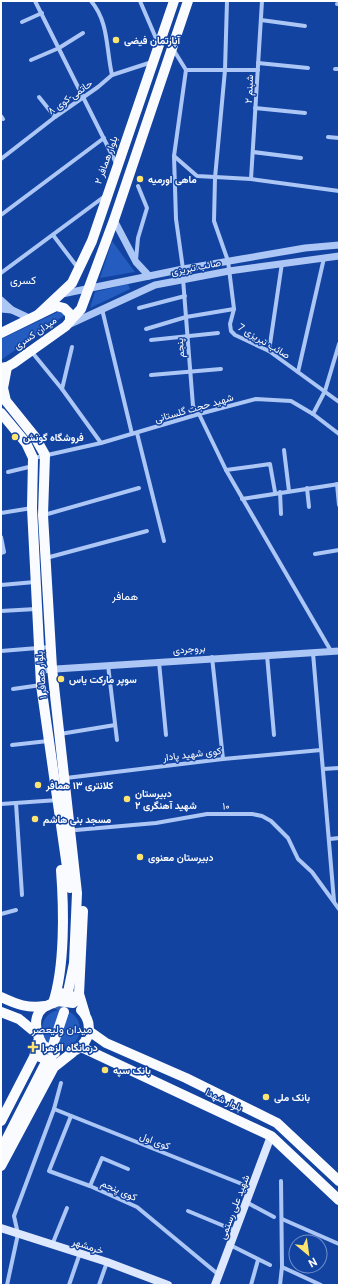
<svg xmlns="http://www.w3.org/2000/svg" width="340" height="1286" font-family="Roboto,Vazirmatn,sans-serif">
	<rect width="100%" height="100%" fill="#1243a1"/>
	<!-- green -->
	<g fill="#255cc0">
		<path d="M112 241 135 272 100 278Z"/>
		<path d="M128 284 130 289 90 308 95 292Z"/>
		<path d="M62 310 65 315 1 360V339Z"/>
		<circle cx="61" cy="1029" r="19"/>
	</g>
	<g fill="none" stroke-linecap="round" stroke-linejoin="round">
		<!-- primary-tunnel -->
		<path stroke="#365faf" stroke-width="10" stroke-dasharray="10 5" stroke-linecap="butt" d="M58 1010 64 994"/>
		<!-- minor -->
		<g stroke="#acc6f5" stroke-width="4">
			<path d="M35 1 116 163"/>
			<path d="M91 1C109 22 106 49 112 75"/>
			<path d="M140 1 158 43"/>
			<path d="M227 1 225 70 215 178 214 221 228 261 234 309 230 324 231 331 235 335 269 351 339 402"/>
			<path d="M337 4H339"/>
			<path d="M261 20 305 26"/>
			<path d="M22 22 42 13"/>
			<path d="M173 49 186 70 174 156 176 219 183 269"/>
			<path d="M31 60 59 48 83 33"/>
			<path d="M258 63 308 68"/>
			<path d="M335 69H339"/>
			<path d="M186 70H258"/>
			<path d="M39 97 55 117"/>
			<path d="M255 108 305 113"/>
			<path d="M1 116 3 119"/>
			<path d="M328 137 339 138"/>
			<path d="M253 152 301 158"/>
			<path d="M174 156 197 176 251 179 339 191"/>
			<path d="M1 159 55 117 98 87 112 75 152 62"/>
			<path d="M251 179 262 1"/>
			<path d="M1 215 104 138"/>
			<path d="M53 235 78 268"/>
			<path d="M136 260 138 238 147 208 138 186"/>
			<path d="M1 273 105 196"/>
			<path d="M183 279 193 406 199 414 226 470 331 651"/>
			<path d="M139 308 185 296"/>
			<path d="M102 309 132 434"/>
			<path d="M146 329 186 317 234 309"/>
			<path d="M151 340 218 333"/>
			<path d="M31 351 62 389 101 443"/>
			<path d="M269 351 282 263"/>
			<path d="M298 372 324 258"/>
			<path d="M151 375 221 369"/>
			<path d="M62 389 72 347"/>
			<path d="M313 414 325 391 339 344"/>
			<path d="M137 433 164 541"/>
			<path d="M284 450 289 491"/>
			<path d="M34 458 101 443 199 414 256 399 291 401 313 414 339 434"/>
			<path d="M226 470 270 464 275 492"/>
			<path d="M8 472 33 466"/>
			<path d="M337 484 339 505"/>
			<path d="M307 488 309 507"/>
			<path d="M280 492 281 514"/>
			<path d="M242 499 339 484"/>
			<path d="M1 513 32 508"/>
			<path d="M44 515 139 488"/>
			<path d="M1 537 4 552 1 553"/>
			<path d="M315 554 339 550"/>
			<path d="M46 558 147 531"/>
			<path d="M1 585 35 582"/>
			<path d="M1 611 36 609"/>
			<path d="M1 651 50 647"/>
			<path d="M313 653 334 901"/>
			<path d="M267 655 274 735"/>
			<path d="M212 657 223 759"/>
			<path d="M159 662 166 735"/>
			<path d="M108 665 117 740"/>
			<path d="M13 689 41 685"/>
			<path d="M60 734 115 725"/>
			<path d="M12 745 48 741"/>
			<path d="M323 769 339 768"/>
			<path d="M66 778 223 759 321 750"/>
			<path d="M16 803 22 895"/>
			<path d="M1 804 58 800"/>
			<path d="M76 830 156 823 207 814H252L262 816 271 821 288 838 298 859 312 872 339 909"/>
			<path d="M330 839 339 838"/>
			<path d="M1 914 16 910"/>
			<path d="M54 1109 252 1188"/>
			<path d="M71 1116 49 1171 90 1186 137 1207 219 1275"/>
			<path d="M90 1186 102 1158 128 1169"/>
			<path d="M246 1202 274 1217"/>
			<path d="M188 1211 236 1231"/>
			<path d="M282 1219 339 1244"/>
			<path d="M52 1245 67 1208"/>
			<path d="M230 1245 270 1265"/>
			<path d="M282 1267 321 1285"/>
			<path d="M7 1285 18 1234 14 1216 54 1109 61 1083"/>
			<path d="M69 1285 80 1253"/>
			<path d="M99 1285 107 1262"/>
			<path d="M251 1285 258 1260"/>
			<path d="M280 1285 282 1267 281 1181"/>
		</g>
		<!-- tertiary -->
		<g stroke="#acc6f5" stroke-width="7">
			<path d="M114 220 136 262 149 276"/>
			<path d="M62 294 183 269 305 248 339 245"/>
			<path d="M1 300 12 310"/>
			<path d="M1 309 12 310 29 318"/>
			<path d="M68 325 155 285 229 271 339 256"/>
			<path d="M40 670 339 651"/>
		</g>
		<!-- secondary -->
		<g stroke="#dde7fd" stroke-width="8">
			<path d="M1 1228 107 1262 168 1285"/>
			<path d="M215 1285 271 1136"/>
		</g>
		<!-- primary -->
		<g stroke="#fafbff" stroke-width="10">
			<path d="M39 314 72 283 92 241 174 1"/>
			<path d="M70 321 81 309 114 220 188 1"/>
			<path d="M1 333 56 306 64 308 70 314V321L66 326 14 363 7 367 1 368"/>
			<path d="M7 367 3 388 6 401 35 437 45 455 43 515 52 668 77 893 74 963 68 992"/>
			<path d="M1 413 26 443 33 458 32 508 41 685 70 888"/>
			<path d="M83 911 79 994 85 1014"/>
			<path d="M1 997C16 1004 28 1009 45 1006"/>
			<path d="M53 1003C65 967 64 909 61 870"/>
			<path d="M1 1012 19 1019 36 1033"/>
			<path d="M89 1031 106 1043 186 1078 277 1123 339 1181"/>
			<path d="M42 1044C36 1033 32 1017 43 1008 47 1005 54 1003 58 1001"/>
			<path d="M53 1045 64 1012"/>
			<path d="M81 1047 271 1136 339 1200"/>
			<path d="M76 1050C91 1041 93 1022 81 1010"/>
			<path d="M1 1121 34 1057 39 1038"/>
			<path d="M1 1150 46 1062"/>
			<path d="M1 1166 54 1067 73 1052"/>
		</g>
		<!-- primary-bridge -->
		<g stroke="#fafbff" stroke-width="10">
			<path d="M61 993 75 997"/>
			<path d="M58 1001 73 1003"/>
			<path d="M44 1046 55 1053"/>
			<path d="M38 1056 53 1062"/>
		</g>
	</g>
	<!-- markers -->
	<g fill="#ffe470" stroke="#1243a1" stroke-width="1.5">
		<circle cx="116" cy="40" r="4"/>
		<circle cx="140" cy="179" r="4"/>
		<circle cx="15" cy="437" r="4"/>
		<circle cx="61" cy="679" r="4"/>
		<circle cx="38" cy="785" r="4"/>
		<circle cx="127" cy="799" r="4"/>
		<circle cx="35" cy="819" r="4"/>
		<circle cx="140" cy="857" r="4"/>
		<path d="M31 1041h4v4h4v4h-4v4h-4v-4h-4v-4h4z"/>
		<circle cx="105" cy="1070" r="4"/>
		<circle cx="266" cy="1097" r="4"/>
	</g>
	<g text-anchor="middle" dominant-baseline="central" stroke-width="3" stroke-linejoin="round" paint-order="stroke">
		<!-- poi labels -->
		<g font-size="10" font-weight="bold" fill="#fff" stroke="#1243a1" text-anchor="start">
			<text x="124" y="40">آپارتمان فیضی</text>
			<text x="148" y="179">ماهی اورمیه</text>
			<text x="23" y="437">فروشگاه گونش</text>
			<text x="69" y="679">سوپر مارکت یاس</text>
			<text x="46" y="785">کلانتری ۱۳ همافر</text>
			<text x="135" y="793">دبیرستان<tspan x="135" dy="12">شهید آهنگری ۲</tspan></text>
			<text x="43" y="819">مسجد بنی هاشم</text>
			<text x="148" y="857">دبیرستان معنوی</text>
			<text x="42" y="1047">درمانگاه الزهرا</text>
			<text x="113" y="1070">بانک سپه</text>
			<text x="274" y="1097">بانک ملی</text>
		</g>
		<!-- street labels -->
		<g font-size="10" fill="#fff" stroke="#1243a1">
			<text transform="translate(249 89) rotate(-87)">شبنم ۲</text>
			<text transform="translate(70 97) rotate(-35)">حاتمی-کوی ۸</text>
			<text transform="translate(106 160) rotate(-70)">بلوار همافر ۲</text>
			<text transform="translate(196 267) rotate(-11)">صائب تبریزی</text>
			<text transform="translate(35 333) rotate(-35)">میدان کسری</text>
			<text transform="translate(264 341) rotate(31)">صائب تبریزی 7</text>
			<text transform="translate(180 348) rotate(-94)">پنجم</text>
			<text transform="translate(194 408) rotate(-16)">شهید حجت گلستانی</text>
			<text transform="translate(189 649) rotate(-4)">بروجردی</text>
			<text transform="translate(41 675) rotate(-95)">بلوار همافر ۱</text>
			<text transform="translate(192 754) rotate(-7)">کوی شهید پادار</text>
			<text transform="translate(226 806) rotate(-1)">۱۰</text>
			<text transform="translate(224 1100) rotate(25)">بلوار شهدا</text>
			<text transform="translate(155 1141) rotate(21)">کوی اول</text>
			<text transform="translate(119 1190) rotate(24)">کوی پنجم</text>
			<text transform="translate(234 1207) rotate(-69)">شهید علی رستمی</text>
			<text transform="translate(88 1246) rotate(18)">خرمشهر</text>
		</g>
		<!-- neighbourhood labels -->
		<g font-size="11" fill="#fff" stroke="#1243a1">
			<text x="23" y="280">کسری</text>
			<text x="125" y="596">همافر</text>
			<text x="62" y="1029">میدان ولیعصر</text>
		</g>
	</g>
	<!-- border -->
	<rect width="340" height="1286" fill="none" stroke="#ffffff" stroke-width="4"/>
	<!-- north arrow -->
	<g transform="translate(308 1254) rotate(151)"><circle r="19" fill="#1243a1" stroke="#718ec7"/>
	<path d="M0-3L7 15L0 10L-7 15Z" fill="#ffe470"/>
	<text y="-6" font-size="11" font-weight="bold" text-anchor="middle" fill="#ffffff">N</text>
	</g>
</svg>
